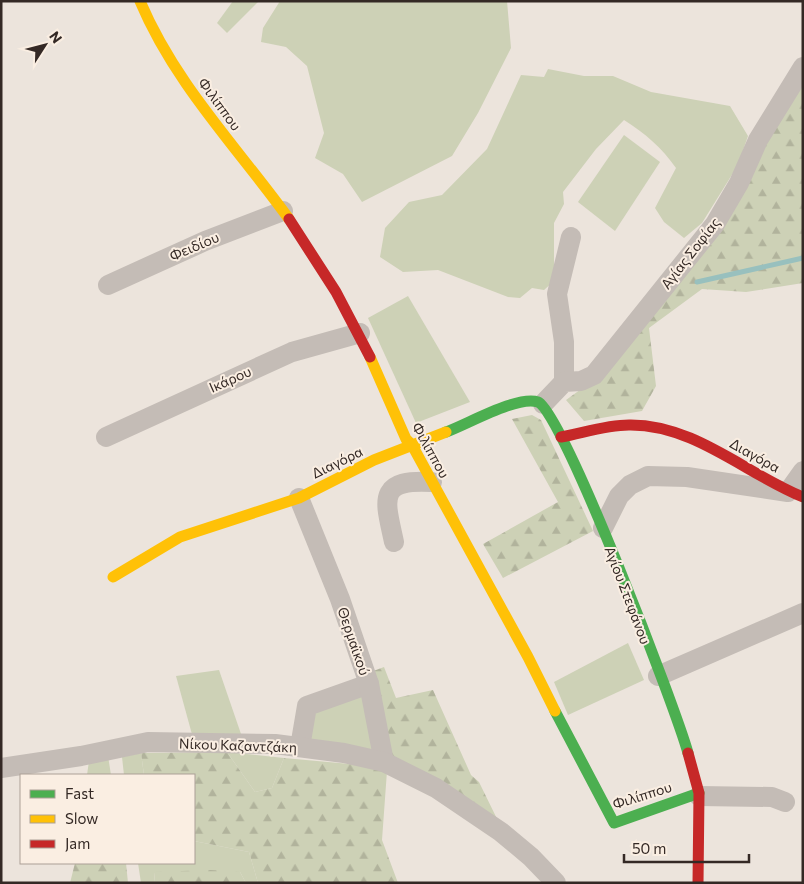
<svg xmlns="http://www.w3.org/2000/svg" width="804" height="884" font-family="Commissioner,sans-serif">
	<defs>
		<pattern id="forest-firs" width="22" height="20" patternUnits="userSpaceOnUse" patternTransform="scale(1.25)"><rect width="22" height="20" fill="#cdd1b6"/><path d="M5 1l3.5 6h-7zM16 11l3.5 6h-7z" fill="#b1b39c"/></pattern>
	</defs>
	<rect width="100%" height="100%" fill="#ece4dc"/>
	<!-- green -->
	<g fill="#cdd1b6">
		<path d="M233 1H259L227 33 217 23Z"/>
		<path d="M280 1H507L511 48 478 113 452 156 362 202 343 174 315 158 324 133 307 66 286 47 261 42 263 28Z"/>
		<path d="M548 69 584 76H613L651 92 730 106 748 136 738 165 702 223 684 238 664 222 655 208 676 168C661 147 646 134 624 120L596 149 563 192 564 204 554 223V281L544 290 532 288 520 298 508 297 438 270 403 272 380 257 385 228 409 202 442 195 487 149 521 75 544 77Z"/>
		<path d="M624 135 660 162 615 231 578 202Z"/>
		<path d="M408 296 470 402 416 423 368 318Z"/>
		<path d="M628 643 644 680 568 715 554 682Z"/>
		<path d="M219 670 241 734 193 738 176 676Z"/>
		<path d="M368 689 380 758 306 739 314 707Z"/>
		<path d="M227 752 284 758 272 788 255 792Z"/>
		<path d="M141 753 144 775H124L122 757Z"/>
		<path d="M108 756 111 775H87L89 761Z"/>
		<path d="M194 841 249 852 258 883H246L240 872 154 873 155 883H141L138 863H194Z"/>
	</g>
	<!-- forest -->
	<g fill="url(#forest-firs)">
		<path d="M803 77V283L746 292 702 289 649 328 656 386 642 411 584 421 566 400 595 379 633 329Z"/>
		<path d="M532 415 541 420 593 531 503 578 483 544 558 502 512 419Z"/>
		<path d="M384 667 396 698 433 690 471 775 479 782 501 827 385 760 368 673Z"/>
		<path d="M227 752 255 792 272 788 284 758 361 765 387 771 382 840 398 883H258L249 852 194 841V775H144L141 753Z"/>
		<path d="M75 863H126L128 883H70Z"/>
		<path d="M211 870 240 872 246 883H155L154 872Z"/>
	</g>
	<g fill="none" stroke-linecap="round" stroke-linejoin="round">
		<!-- stream -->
		<path stroke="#98c0be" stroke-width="5" d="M697 282 803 258"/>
		<!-- street -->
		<g stroke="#c4bcb6" stroke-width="20">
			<path d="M108 285 205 241 283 211"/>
			<path d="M564 382V342L557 294 571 237"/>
			<path d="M543 404 564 382 581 381 594 375 715 224 739 183 758 140 803 67"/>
			<path d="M106 437 292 352 360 333"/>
			<path d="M299 498 340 599 369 684 307 706 300 747"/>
			<path d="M603 528 619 496 630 485 648 476 687 477 788 492 803 471"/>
			<path d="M394 542C385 500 376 479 432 482"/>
			<path d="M658 676 803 613"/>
			<path d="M369 684 384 762"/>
			<path d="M1 768 81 756 148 742 275 744 344 753 384 762 436 788 501 832 531 857 556 883"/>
			<path d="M699 796 772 797 785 802"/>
		</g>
		<!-- fast -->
		<g stroke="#4caf50" stroke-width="11">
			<path d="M446 432C468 424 518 395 538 402 562 410 677 712 688 753"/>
			<path d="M555 711 614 823 699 793"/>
		</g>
		<!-- slow -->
		<g stroke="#ffc107" stroke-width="11">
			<path d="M140 1C175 84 237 147 289 219"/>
			<path d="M370 357 406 439 412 445 528 657 555 711"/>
			<path d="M113 577 180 537 299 498 374 460 446 432"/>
		</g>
		<!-- jam -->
		<g stroke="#c62828" stroke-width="11">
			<path d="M289 219 336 292 370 357"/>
			<path d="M561 437C583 433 606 425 629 425 694 424 746 474 803 497"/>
			<path d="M688 753 699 793 698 883"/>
		</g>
	</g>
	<g text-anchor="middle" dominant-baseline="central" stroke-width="4" stroke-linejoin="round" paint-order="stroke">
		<!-- street labels -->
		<g font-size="14" fill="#342925" stroke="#faeee2">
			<text transform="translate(220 104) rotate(54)">Φιλίππου</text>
			<text transform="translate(194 246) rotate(-23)">Φειδίου</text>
			<text transform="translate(690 253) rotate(-52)">Αγίας Σοφίας</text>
			<text transform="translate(230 379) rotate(-24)">Ικάρου</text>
			<text transform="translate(431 450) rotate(61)">Φιλίππου</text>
			<text transform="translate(755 455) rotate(29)">Διαγόρα</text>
			<text transform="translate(337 462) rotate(-26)">Διαγόρα</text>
			<text transform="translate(628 595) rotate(69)">Αγίου Στεφάνου</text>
			<text transform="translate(354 641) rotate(71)">Θερμαϊκού</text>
			<text transform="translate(238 745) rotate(2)">Νίκου Καζαντζάκη</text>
			<text transform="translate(642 795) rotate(-17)">Φιλίππου</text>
		</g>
	</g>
	<!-- border -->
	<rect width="804" height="884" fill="none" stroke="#342925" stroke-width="5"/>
	<!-- legend -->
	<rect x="20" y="774" width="175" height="90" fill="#faeee2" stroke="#ab9f96"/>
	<rect x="30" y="790" width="25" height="8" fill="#4caf50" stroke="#ab9f96"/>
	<text x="65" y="799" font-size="15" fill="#342925">Fast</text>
	<rect x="30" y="815" width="25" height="8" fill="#ffc107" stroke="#ab9f96"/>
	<text x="65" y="824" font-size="15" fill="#342925">Slow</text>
	<rect x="30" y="840" width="25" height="8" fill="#c62828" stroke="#ab9f96"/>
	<text x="65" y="849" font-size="15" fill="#342925">Jam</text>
	<!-- north arrow -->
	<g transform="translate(45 45) rotate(54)" stroke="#faeee2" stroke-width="4" paint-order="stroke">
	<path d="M0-4L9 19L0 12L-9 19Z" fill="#342925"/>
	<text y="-8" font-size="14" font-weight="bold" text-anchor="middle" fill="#342925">N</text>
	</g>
	<!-- scale -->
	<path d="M624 854v8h125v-8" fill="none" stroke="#342925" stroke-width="2.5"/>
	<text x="632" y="854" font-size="15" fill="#342925" stroke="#faeee2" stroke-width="4" paint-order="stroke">50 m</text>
</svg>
